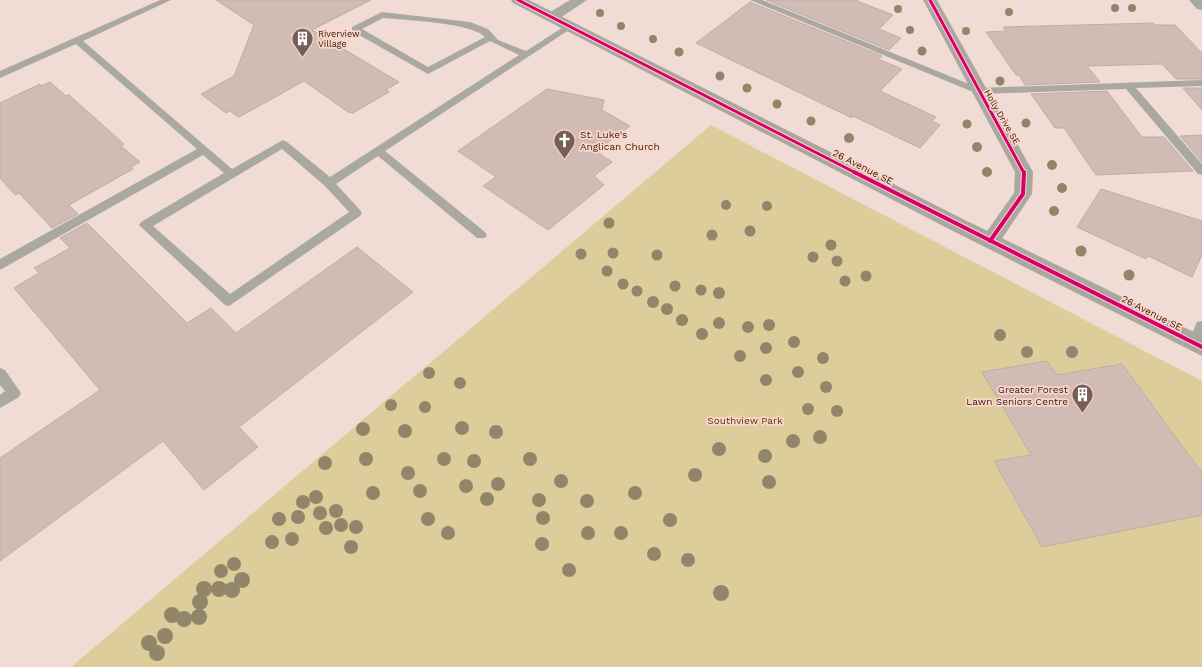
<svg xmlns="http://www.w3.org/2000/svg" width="1202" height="667" font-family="'Work Sans',sans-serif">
	<rect width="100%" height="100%" fill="#f0dcd4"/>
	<!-- green -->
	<path fill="#dccd9b" d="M711 125 1202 381V667H71Z"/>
	<!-- building -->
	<g fill="#d0bcb4" stroke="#c1ada5">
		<path d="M216 0H371L312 30 399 82 386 90 389 92 353 113 348 112 304 81 241 116 238 117 230 111 226 113 201 94 234 76 254 25Z"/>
		<path d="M766 0H855L893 15 879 29 901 38 889 50Z"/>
		<path d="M750 2 882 56 878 59 902 69 880 91 936 117 932 121 940 125 920 148 853 116 852 118 696 43Z"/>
		<path d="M1153 23 1155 25H1175L1202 53V79H1176L1162 64 1087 66 1100 82 1025 85 1019 75H1016L986 32 1006 31 1003 27Z"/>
		<path d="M50 82 66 96 69 95 124 144 121 146 140 162 131 167 133 169 69 205 78 214 52 228 19 193 15 195 0 178V103L40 84 41 86Z"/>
		<path d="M1183 88H1202V110Z"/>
		<path d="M547 89 604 100 602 110 630 126 596 151 612 162 594 176 604 185 548 230 483 186 496 177 458 151Z"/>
		<path d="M1107 91 1142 137H1164L1193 171 1096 175 1064 128H1055L1031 94Z"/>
		<path d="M1202 135V162L1180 136Z"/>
		<path d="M1101 189 1202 221V255L1192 277 1148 256 1146 259 1077 227Z"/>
		<path d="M87 223 187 323 211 308 236 333 357 247 413 292 239 427 258 447 204 490 163 441 0 561V458L100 390 14 288 39 273 34 268 70 248 60 238Z"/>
		<path d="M1047 361 1057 375 1122 364 1202 473V515L1042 547 994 461 1031 455 982 372Z"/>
	</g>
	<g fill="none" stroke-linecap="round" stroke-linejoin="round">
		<!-- lane -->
		<g fill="#a9a8a1" fill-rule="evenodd">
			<path d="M160 0H171L83 41 232 169 283 140 287 142 330 177 519 55 490 41 428 74 352 31V27L382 12 470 22 488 29 498 40 526 51 568 24 571 23 575 26 385 151 485 232 487 235 485 238H477L378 156 336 184 360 210 362 213 360 216 229 306 225 305 139 225 141 222 224 173 203 155 0 270V259L197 149 76 44 0 78V71ZM383 18C404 20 473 23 485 37L428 67 362 29ZM282 149 325 186 349 212 230 294 153 226Z"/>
			<path d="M750 0H762L979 88 1202 80V86L1136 88 1202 164V175L1198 174 1126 89 978 94Z"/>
			<path d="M1202 321V342L1200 347 1195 348 1190 347 1188 343 1197 322Z"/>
			<path d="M0 368 5 370 21 393 19 397 0 408V395L5 391 0 385Z"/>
		</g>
		<!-- street -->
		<g fill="#a9a8a1" fill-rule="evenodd">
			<path d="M570 0H587L557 20H547L545 17 547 14Z"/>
			<path d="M923 0H937L1033 172 1032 194 997 246 990 248 983 246 980 241 1014 193 1015 172Z"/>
			<path d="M1189 0H1202V10L1197 9Z"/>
		</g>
		<!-- secondary -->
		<path fill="#aaa6a0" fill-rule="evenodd" d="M511 0H529L961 218 1202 336V356L947 228 513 3Z"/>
		<defs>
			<g id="cycleway-far1">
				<path d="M518 0 856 173"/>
				<path d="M930 0 1024 173"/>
			</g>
			<g id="cycleway">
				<path d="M854 172 1202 347"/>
				<path d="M990 241 1023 194 1024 172"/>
			</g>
		</defs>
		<!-- cycleway-far1 casing -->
		<use href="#cycleway-far1" stroke="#fcd6c8" stroke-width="5"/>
		<!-- cycleway casing -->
		<use href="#cycleway" stroke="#fcd6c8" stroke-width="6"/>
		<!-- cycleway-far1 -->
		<use href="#cycleway-far1" stroke="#d6006c" stroke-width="3"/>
		<!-- cycleway -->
		<use href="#cycleway" stroke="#d6006c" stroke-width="4"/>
	</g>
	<!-- trees -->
	<g fill="#92866a">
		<circle cx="1115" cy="8" r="4"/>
		<circle cx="1132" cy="8" r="4"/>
		<circle cx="898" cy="9" r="4"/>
		<circle cx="1009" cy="12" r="4"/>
		<circle cx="600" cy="13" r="4"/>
		<circle cx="621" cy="26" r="4"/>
		<circle cx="910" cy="30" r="4"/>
		<circle cx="966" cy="31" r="4"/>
		<circle cx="653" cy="39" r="4"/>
		<circle cx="922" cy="51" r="4.5"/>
		<circle cx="679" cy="52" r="4.5"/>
		<circle cx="720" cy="76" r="4.5"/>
		<circle cx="1000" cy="81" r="4.5"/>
		<circle cx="747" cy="88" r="4.5"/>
		<circle cx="777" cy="104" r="4.5"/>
		<circle cx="811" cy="121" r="4.5"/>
		<circle cx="1026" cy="123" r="4.5"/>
		<circle cx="967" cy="124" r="4.5"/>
		<circle cx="849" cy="138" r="5"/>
		<circle cx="977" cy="147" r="5"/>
		<circle cx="1052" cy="165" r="5"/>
		<circle cx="987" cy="172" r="5"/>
		<circle cx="1062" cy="188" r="5"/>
		<circle cx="726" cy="205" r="5"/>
		<circle cx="767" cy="206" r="5"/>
		<circle cx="1054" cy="211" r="5"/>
		<circle cx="609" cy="223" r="5.5"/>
		<circle cx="750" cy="231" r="5.5"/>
		<circle cx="712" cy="235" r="5.5"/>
		<circle cx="831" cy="245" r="5.5"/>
		<circle cx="1081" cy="251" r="5.5"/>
		<circle cx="613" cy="253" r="5.5"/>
		<circle cx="581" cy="254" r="5.5"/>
		<circle cx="657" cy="255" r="5.5"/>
		<circle cx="813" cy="257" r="5.5"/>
		<circle cx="837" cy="261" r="5.5"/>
		<circle cx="607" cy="271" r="5.5"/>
		<circle cx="1129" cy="275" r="5.5"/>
		<circle cx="866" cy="276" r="5.5"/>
		<circle cx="845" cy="281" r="5.5"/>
		<circle cx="623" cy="284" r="5.5"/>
		<circle cx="675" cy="286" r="5.5"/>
		<circle cx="701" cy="290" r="5.5"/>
		<circle cx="637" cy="291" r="5.5"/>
		<circle cx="719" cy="293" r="6"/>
		<circle cx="653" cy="302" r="6"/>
		<circle cx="667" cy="309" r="6"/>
		<circle cx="682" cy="320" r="6"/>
		<circle cx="719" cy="323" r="6"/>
		<circle cx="769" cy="325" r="6"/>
		<circle cx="748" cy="327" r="6"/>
		<circle cx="702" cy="334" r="6"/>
		<circle cx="1000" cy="335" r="6"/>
		<circle cx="794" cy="342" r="6"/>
		<circle cx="766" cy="348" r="6"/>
		<circle cx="1027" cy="352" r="6"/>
		<circle cx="1072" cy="352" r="6"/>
		<circle cx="740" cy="356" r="6"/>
		<circle cx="823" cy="358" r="6"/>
		<circle cx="798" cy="372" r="6"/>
		<circle cx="429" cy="373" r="6"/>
		<circle cx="766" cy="380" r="6"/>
		<circle cx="460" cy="383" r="6"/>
		<circle cx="826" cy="387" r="6"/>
		<circle cx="391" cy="405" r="6"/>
		<circle cx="425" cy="407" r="6"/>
		<circle cx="808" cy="409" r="6"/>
		<circle cx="837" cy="411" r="6"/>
		<circle cx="462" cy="428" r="7"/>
		<circle cx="363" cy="429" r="7"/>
		<circle cx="405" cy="431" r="7"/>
		<circle cx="496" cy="432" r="7"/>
		<circle cx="820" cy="437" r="7"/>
		<circle cx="793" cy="441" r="7"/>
		<circle cx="719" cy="449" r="7"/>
		<circle cx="765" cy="456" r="7"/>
		<circle cx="366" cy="459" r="7"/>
		<circle cx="444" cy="459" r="7"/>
		<circle cx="530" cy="459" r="7"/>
		<circle cx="474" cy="461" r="7"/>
		<circle cx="325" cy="463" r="7"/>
		<circle cx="408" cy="473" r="7"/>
		<circle cx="695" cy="475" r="7"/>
		<circle cx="561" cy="481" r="7"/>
		<circle cx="769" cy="482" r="7"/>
		<circle cx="498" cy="484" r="7"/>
		<circle cx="466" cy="486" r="7"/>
		<circle cx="420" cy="491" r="7"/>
		<circle cx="373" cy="493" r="7"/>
		<circle cx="635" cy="493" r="7"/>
		<circle cx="316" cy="497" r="7"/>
		<circle cx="487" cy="499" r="7"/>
		<circle cx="539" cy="500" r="7"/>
		<circle cx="587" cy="501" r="7"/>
		<circle cx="303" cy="502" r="7"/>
		<circle cx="336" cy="511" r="7"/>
		<circle cx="320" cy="513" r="7"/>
		<circle cx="298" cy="517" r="7"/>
		<circle cx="543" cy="518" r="7"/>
		<circle cx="279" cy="519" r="7"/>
		<circle cx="428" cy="519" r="7"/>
		<circle cx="670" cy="520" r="7"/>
		<circle cx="341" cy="525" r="7"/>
		<circle cx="356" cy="527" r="7"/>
		<circle cx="326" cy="528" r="7"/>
		<circle cx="448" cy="533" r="7"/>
		<circle cx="588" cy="533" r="7"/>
		<circle cx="621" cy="533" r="7"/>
		<circle cx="292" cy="539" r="7"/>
		<circle cx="272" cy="542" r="7"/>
		<circle cx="542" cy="544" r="7"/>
		<circle cx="351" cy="547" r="7"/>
		<circle cx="654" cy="554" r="7"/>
		<circle cx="688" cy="560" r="7"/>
		<circle cx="234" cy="564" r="7"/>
		<circle cx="569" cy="570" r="7"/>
		<circle cx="221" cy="571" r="7"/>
		<circle cx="242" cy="580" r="8"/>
		<circle cx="204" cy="589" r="8"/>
		<circle cx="219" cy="589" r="8"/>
		<circle cx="232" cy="590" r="8"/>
		<circle cx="721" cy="593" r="8"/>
		<circle cx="200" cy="602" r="8"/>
		<circle cx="172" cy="615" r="8"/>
		<circle cx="199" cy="617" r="8"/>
		<circle cx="184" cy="619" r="8"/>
		<circle cx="165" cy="636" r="8"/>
		<circle cx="149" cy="643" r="8"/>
		<circle cx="157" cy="653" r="8"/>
	</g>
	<!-- icons -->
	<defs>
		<symbol id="building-pin" viewBox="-11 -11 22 30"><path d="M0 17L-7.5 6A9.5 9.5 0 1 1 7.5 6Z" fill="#755f57" stroke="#fcd6c8"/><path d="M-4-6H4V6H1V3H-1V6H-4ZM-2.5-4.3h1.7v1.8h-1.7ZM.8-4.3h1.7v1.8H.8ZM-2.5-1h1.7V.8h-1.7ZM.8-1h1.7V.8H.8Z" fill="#fff"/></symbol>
		<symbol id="church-pin" viewBox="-11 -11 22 30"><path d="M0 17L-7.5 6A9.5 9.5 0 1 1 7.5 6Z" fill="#755f57" stroke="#fcd6c8"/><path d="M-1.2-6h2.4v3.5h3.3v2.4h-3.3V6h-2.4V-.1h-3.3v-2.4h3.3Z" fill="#fff"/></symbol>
	</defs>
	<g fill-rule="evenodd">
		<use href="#building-pin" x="290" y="26" width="25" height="34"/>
		<use href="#church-pin" x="552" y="128" width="25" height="34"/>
		<use href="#building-pin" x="1070" y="382" width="25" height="34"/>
	</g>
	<g text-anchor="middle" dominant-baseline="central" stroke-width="3.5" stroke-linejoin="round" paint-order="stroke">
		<!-- far-poi labels -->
		<g font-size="9" fill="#331c13" stroke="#fcd6c8" text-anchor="start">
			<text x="318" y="34">Riverview<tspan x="318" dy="10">Village</tspan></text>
		</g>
		<!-- far-street labels -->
		<g font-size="9" fill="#331c13" stroke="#fcd6c8">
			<text transform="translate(1002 117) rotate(60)">Holly Drive SE</text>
		</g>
		<!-- poi labels -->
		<g font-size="10" fill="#331c13" stroke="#fcd6c8" text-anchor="start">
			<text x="580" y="134">St. Luke's<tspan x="580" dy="12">Anglican Church</tspan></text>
			<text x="1068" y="389" text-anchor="end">Greater Forest<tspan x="1068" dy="12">Lawn Seniors Centre</tspan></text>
		</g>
		<!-- street labels -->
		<g font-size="10" fill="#331c13" stroke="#fcd6c8">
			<text transform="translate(863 167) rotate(27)">26 Avenue SE</text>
			<text transform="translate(1152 313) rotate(27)">26 Avenue SE</text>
		</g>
		<!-- park labels -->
		<g font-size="10" fill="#453f14" stroke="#fcd6c8">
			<text x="745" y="420">Southview Park</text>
		</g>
	</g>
</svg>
